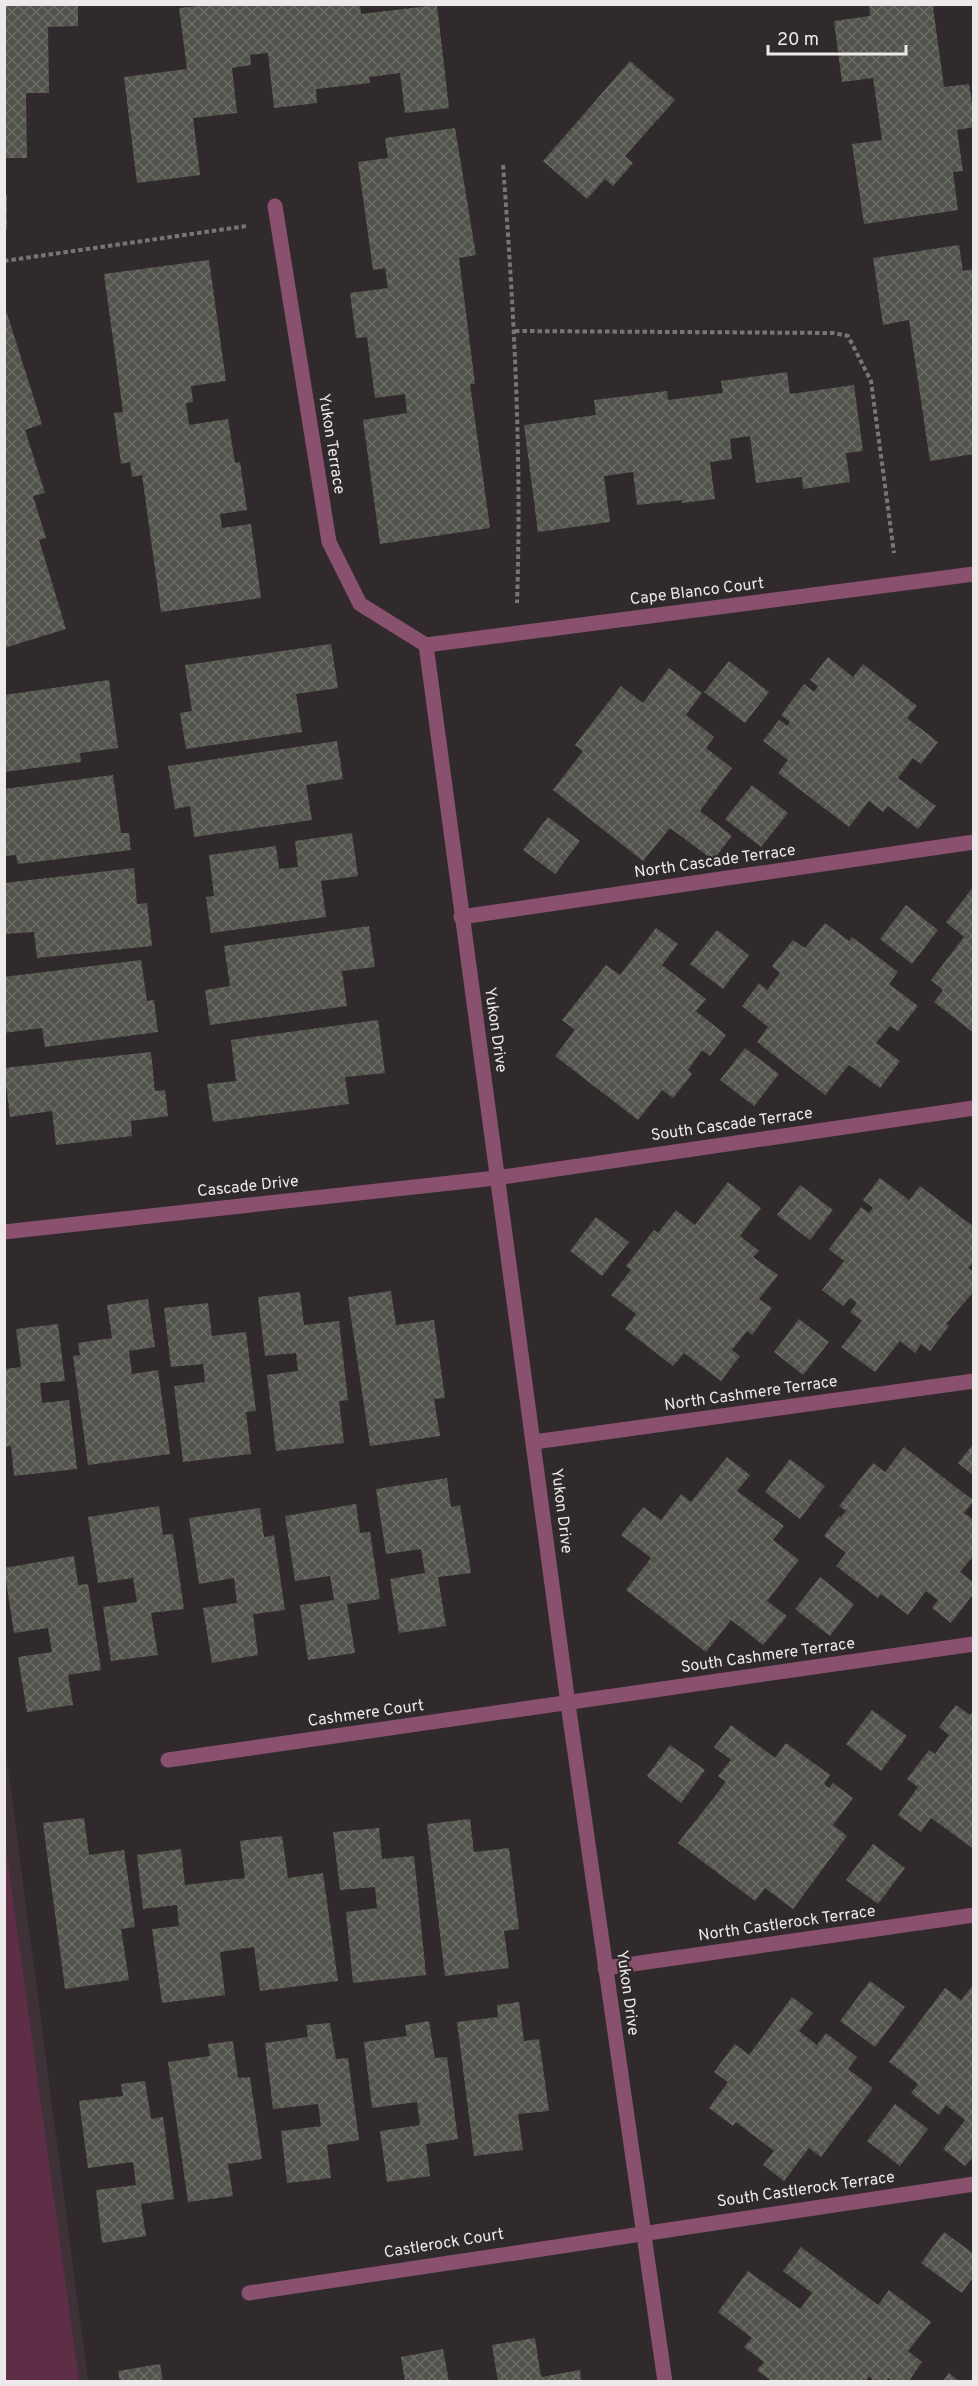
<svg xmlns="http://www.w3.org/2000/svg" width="978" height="2386" font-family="Overpass,sans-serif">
	<defs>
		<pattern id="building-cross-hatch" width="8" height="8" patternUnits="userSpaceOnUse" patternTransform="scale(1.5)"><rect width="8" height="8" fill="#52534c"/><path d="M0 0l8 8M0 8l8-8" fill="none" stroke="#6b6c66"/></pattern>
	</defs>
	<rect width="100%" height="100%" fill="#302a2d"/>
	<!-- built -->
	<path fill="#3e3238" d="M5 1744 88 2381H5Z"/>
	<!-- green -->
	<path fill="#5e2d46" d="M5 1842 79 2381H5Z"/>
	<!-- building -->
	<g fill="url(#building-cross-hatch)">
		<path d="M4 4H78V26L48 27 49 93H26L27 158H4Z"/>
		<path d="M869 4H943L933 7 944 87 969 84 974 115V127L957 130 963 171 953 172 958 210 864 224 852 144 882 140 873 78 842 82 834 21 870 16Z"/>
		<path d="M209 5H360L361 14 437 5 449 108 405 113 400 73 369 77 370 83 316 89 317 103 274 108 268 53 250 55 251 65 232 68 237 113 193 118 200 175 137 183 124 77 187 69 179 8Z"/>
		<path d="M630 61 675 100 625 156 633 163 613 186 605 179 587 199 543 161Z"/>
		<path d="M455 128 476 255 459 258 475 384H470L490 528 380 544 363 420 407 413 405 394 375 398 367 337 356 338 350 293 388 288 385 268 373 270 358 162 388 158 385 138Z"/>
		<rect x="4" y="195" width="3" height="34"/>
		<path d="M959 245 963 271 974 269V454L930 461 909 320 883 325 873 258Z"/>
		<path d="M209 260 226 381 191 386 193 402 186 403 189 425 228 419 235 463 240 462 247 510 220 514 222 528 251 524 261 598 161 612 142 475 132 477 130 462 121 464 114 413 123 412 104 274Z"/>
		<path d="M4 304 42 424 25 430 45 493 33 496 46 538 39 540 66 629 4 648Z"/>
		<path d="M787 372 790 394 854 385 863 451 846 453 850 482 803 489 802 477 756 483 750 436 730 439 732 459 710 462 715 499 682 503V500L637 505 633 472 604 476 610 522 538 532 524 425 596 415 594 400 667 391 668 400 723 393 721 381Z"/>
		<path d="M331 644 338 688 296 694 302 732 186 749 180 713 192 711 185 665Z"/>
		<path d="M828 657 853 677 863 664 917 706 907 718 938 742 921 764 913 758 898 778 936 806 918 829 888 806 883 812 869 801 849 827 778 773 788 760 763 741 779 720 787 726 790 722 781 715 804 684 814 692 818 686 810 680Z"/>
		<path d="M729 661 769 692 745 723 704 692Z"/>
		<path d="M669 668 702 693 686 715 714 737 706 748 732 768 700 811 732 836 713 860 670 828 643 861 553 790 583 751 575 745 621 686 643 703Z"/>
		<path d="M109 680 118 748 80 753 81 762 4 772V695Z"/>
		<path d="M337 741 343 779 306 785 312 820 194 837 190 806 175 809 168 766Z"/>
		<path d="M113 775 121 833H129L131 850 18 864 16 855 4 856V789Z"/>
		<path d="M752 785 788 813 761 847 725 819Z"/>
		<path d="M548 817 580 841 555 874 523 850Z"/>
		<path d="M352 833 358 876 321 881 326 917 211 933 206 897 214 896 209 855 276 846 279 869 298 867 295 841Z"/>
		<path d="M134 868 137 904 147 903 152 946 37 958 34 932 4 934V883Z"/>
		<path d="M974 886V1033L934 1002 943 990 931 980 964 937 946 922Z"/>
		<path d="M906 905 938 930 912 964 880 939Z"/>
		<path d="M825 923 849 941 852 937 898 972 889 984 918 1006 898 1031 890 1026 876 1043 900 1061 880 1088 849 1065 825 1095 757 1042 768 1027 742 1006 759 983 767 990 780 973 772 966 793 940 805 948Z"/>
		<path d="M369 926 375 967 342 971 347 1006 210 1025 205 990 230 986 224 946Z"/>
		<path d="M656 928 678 944 662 965 706 999 696 1011 726 1035 710 1056 702 1050 688 1070 692 1074 673 1098 662 1090 638 1120 555 1056 575 1030 562 1020 606 965 620 975Z"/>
		<path d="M717 930 749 955 723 989 690 964Z"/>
		<path d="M141 960 147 1001 154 1000 158 1032 45 1047 42 1028 4 1033V977Z"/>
		<path d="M378 1020 385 1073 345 1077 349 1104 213 1122 207 1084 236 1081 231 1040Z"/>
		<path d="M745 1048 779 1074 754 1106 720 1080Z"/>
		<path d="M151 1052 155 1091 165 1090 168 1116 131 1121 132 1136 56 1145 52 1111 10 1117 4 1068Z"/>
		<path d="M880 1178 909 1200 920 1186 974 1227V1262L968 1268 974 1272V1291L946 1324 949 1326 930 1351 921 1344 915 1353 900 1341 875 1372 841 1347 862 1321 850 1312 857 1303 850 1298 843 1306 822 1290 844 1261 829 1249 861 1207 869 1213 873 1208 863 1200Z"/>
		<path d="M728 1182 761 1208 740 1236 759 1251 753 1257 778 1275 759 1299 772 1308 752 1335 747 1331 732 1350 740 1356 721 1381 684 1353 673 1366 625 1329 636 1314 611 1295 631 1270 626 1266 654 1230 658 1233 676 1210 695 1225Z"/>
		<path d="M800 1185 833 1210 810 1240 777 1215Z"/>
		<path d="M596 1217 629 1242 602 1276 570 1251Z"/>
		<path d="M391 1291 396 1325 434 1320 445 1398 434 1399 440 1436 370 1446 348 1297Z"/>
		<path d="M300 1292 304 1325 339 1321 348 1400 339 1401 344 1443 276 1451 267 1375 298 1371 296 1353 265 1356 258 1297Z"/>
		<path d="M148 1299 155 1347 129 1351 132 1374 158 1370 170 1454 88 1465 73 1356 80 1355 78 1343 112 1338 107 1305Z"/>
		<path d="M208 1303 212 1336 246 1332 256 1411 246 1412 251 1454 183 1462 174 1386 205 1382 203 1364 171 1367 164 1308Z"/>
		<path d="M799 1319 829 1342 803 1375 774 1352Z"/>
		<path d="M58 1324 65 1381 40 1383 42 1403 69 1400 77 1469 14 1476 11 1446 5 1447V1369L21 1367 16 1329Z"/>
		<path d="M974 1443V1476L958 1463Z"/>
		<path d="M904 1447 974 1501 964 1513 974 1520V1555L960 1572 974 1583V1593L951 1623 932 1608 938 1600 926 1591 908 1615 881 1594 878 1598 836 1566 846 1553 824 1536 839 1516 841 1517 846 1511 839 1506 873 1463 885 1472Z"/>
		<path d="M727 1457 750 1475 737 1491 784 1526 773 1540 799 1560 767 1601 787 1616 763 1645 731 1620 706 1652 626 1590 651 1558 621 1535 643 1507 661 1520 681 1494 691 1502Z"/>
		<path d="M790 1459 825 1486 800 1519 765 1492Z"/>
		<path d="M447 1478 451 1507 460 1505 471 1573 438 1577 446 1626 399 1633 390 1579 425 1573 421 1549 386 1554 376 1489Z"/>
		<path d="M356 1504 360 1533 370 1532 380 1599 347 1604 355 1653 308 1660 300 1605 334 1600 330 1576 295 1581 285 1516Z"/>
		<path d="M159 1506 163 1535 173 1534 184 1609 151 1613 158 1655 111 1661 103 1607 137 1602 133 1578 98 1583 88 1517Z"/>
		<path d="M260 1508 264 1537 274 1535 285 1610 253 1614 258 1655 212 1663 203 1608 237 1603 234 1578 199 1584 189 1518Z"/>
		<path d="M74 1556 78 1585 88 1584 101 1670 68 1675 73 1705 27 1712 18 1657 52 1652 48 1628 14 1633 4 1568Z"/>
		<path d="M820 1577 854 1604 830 1636 795 1609Z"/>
		<path d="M956 1705 970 1715 974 1709V1849L931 1818 921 1832 898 1815 918 1787 907 1779 929 1750 935 1754 949 1735 939 1727Z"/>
		<path d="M872 1710 907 1736 881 1771 846 1744Z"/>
		<path d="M731 1725 775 1758 786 1743 830 1775 824 1784 829 1788 833 1783 853 1798 833 1825 847 1836 793 1909 765 1888 755 1901 678 1843 726 1782 718 1776 731 1760 714 1747Z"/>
		<path d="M670 1745 705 1770 681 1803 647 1776Z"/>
		<path d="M84 1818 89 1855 124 1850 135 1927 121 1929 129 1980 65 1989 43 1823Z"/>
		<path d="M470 1819 474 1852 509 1848 519 1929 504 1931 509 1968 445 1976 427 1824Z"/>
		<path d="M379 1828 382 1859 414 1856 426 1975 353 1983 346 1912 377 1908 375 1887 340 1890 333 1832Z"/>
		<path d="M282 1836 288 1878 323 1873 338 1981 260 1991 254 1947 220 1952 225 1995 162 2003 152 1929 179 1926 177 1905 143 1909 137 1855 181 1849 185 1885 245 1878 240 1841Z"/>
		<path d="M873 1844 905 1868 878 1904 846 1880Z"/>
		<path d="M870 1981 905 2007 875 2047 840 2021Z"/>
		<path d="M974 1984V2156L965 2166 943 2149 965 2120 946 2105 939 2115 911 2093 918 2084 889 2062 945 1988 961 2000Z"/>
		<path d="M792 1997 813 2013 799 2031 817 2045 826 2033 857 2057 848 2069 873 2088 821 2157 809 2148 784 2181 763 2165 774 2151 736 2122 733 2126 709 2108 728 2082 714 2072 735 2044 749 2055Z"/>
		<path d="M519 2002 524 2041 539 2039 549 2111 518 2114 523 2150 474 2156 457 2022 498 2017 497 2005Z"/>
		<path d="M429 2021 435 2058 447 2057 458 2139 426 2144 430 2176 387 2182 380 2131 420 2125 417 2102 372 2108 364 2042 407 2036 405 2025Z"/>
		<path d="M330 2023 336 2059 348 2058 359 2140 327 2145 331 2178 287 2183 281 2131 321 2126 318 2104 273 2109 265 2043 308 2037 306 2025Z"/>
		<path d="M233 2041 238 2078 250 2077 262 2159 228 2164 233 2196 188 2202 168 2062 210 2056 208 2044Z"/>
		<path d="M145 2081 151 2119 163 2117 174 2199 141 2204 146 2236 102 2243 96 2190 136 2185 133 2162 88 2168 79 2101 123 2096 121 2084Z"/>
		<path d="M895 2104 928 2129 900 2166 867 2141Z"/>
		<path d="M944 2232 974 2254V2276L962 2293 921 2263Z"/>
		<path d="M801 2247 878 2305 889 2290 931 2322 908 2351 922 2362 908 2382H893L889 2378 886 2382H875L869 2376 865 2382H773L757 2370 764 2362 744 2347 752 2338 718 2312 748 2271 800 2309 812 2293 783 2271Z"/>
		<path d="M535 2338 541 2377 580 2370 581 2382H498L492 2345Z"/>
		<path d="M443 2349 449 2382H405L401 2357Z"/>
		<path d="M160 2364 163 2382H120L118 2371Z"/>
		<path d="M949 2373 960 2382H942Z"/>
	</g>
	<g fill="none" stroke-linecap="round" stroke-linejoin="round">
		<!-- path -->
		<g stroke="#797476" stroke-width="4" stroke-dasharray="4.5 3" stroke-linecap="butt">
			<path d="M503 165C514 311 522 456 517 603"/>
			<path d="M4 261 247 226"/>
			<path d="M515 331 834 333 848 336 871 381 894 553"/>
		</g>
		<!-- lane -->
		<path stroke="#89516d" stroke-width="15" d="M275 206 329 542 360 604 426 645"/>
		<!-- street -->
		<g stroke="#89516d" stroke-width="15">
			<path d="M461 917 974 842"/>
			<path d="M4 1232 496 1178 974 1108"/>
			<path d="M534 1442 974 1381"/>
			<path d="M168 1760 974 1644"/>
			<path d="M605 1968 974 1915"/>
			<path d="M249 2293 974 2184"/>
			<path d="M665 2382 568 1704 426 645 974 574"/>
		</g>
	</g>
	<g text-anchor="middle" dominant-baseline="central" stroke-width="4.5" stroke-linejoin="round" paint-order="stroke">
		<!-- street labels -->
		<g font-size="16" fill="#ede9ea" stroke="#302a2d">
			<text transform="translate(331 444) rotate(81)">Yukon Terrace</text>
			<text transform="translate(697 592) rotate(-7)">Cape Blanco Court</text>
			<text transform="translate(715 862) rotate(-8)">North Cascade Terrace</text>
			<text transform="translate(495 1030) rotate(82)">Yukon Drive</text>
			<text transform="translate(732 1125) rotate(-8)">South Cascade Terrace</text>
			<text transform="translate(248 1187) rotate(-6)">Cascade Drive</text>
			<text transform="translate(751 1394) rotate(-8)">North Cashmere Terrace</text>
			<text transform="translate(561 1511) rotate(83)">Yukon Drive</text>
			<text transform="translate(768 1656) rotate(-8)">South Cashmere Terrace</text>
			<text transform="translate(366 1714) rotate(-8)">Cashmere Court</text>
			<text transform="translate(787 1924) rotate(-8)">North Castlerock Terrace</text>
			<text transform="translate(627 1993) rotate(82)">Yukon Drive</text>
			<text transform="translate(806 2190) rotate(-8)">South Castlerock Terrace</text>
			<text transform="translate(444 2244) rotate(-9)">Castlerock Court</text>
		</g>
	</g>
	<!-- border -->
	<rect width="978" height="2386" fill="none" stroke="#ede9ea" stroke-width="12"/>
	<!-- scale -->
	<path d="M768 45v9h138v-9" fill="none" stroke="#ede9ea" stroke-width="3"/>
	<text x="777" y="45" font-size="18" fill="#ede9ea" stroke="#302a2d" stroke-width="4.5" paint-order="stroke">20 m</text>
</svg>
